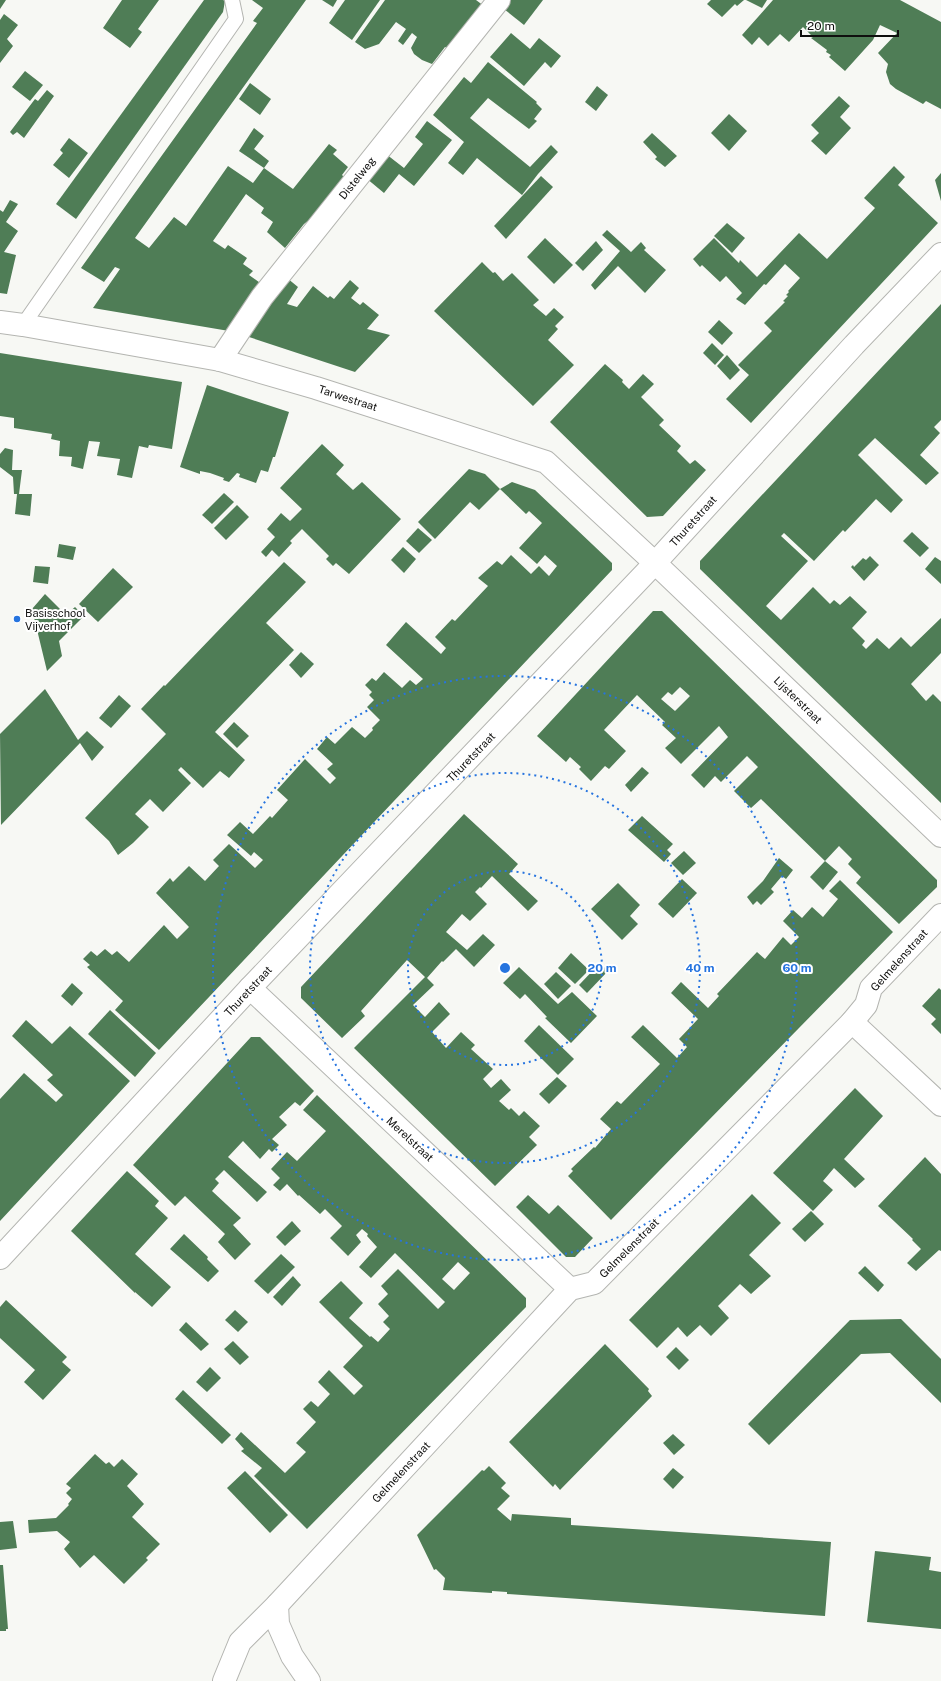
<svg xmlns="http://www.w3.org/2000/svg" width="941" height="1681" font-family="'Public Sans',sans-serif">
	<rect width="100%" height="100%" fill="#f7f8f4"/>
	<!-- building -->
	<g fill="#4f7d56" fill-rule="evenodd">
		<path d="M0 0H6L0 9Z"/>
		<path d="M122 0H159L138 29 142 32 130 48 103 28Z"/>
		<path d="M204 0H223L225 1 223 12 76 219 56 204Z"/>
		<path d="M252 0H306L135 238 149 248 174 217 186 226 228 166 253 183 264 168 293 189 329 144 337 150 333 154 348 167 342 175 347 180 320 211 304 224 285 248 267 232 273 222 261 213 264 208 246 194 213 241 225 249 228 245 247 258 243 264 253 271 249 275 263 285 229 331 93 308 120 269 115 267 104 282 81 268 257 23 253 21 263 8Z"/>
		<path d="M322 0H337L333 7Z"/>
		<path d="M345 0H380L352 40 329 23Z"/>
		<path d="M385 0H476L484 6 451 50 445 47 432 64 422 60 414 54 411 48 417 37 412 33 403 45 398 41 406 29 396 22 379 44 365 49 355 42Z"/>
		<path d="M511 0H543L524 25 504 9Z"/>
		<path d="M711 0H744L737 6 735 4 722 17 707 4Z"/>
		<path d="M746 0H767L762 8Z"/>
		<path d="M773 0H900L941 22V109L926 101 923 104 896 89 890 84 886 72 888 64 878 53 897 33 880 25 873 40 845 71 829 57 831 55 826 52 827 50 811 38 813 37 803 27 789 42 780 34 768 46 759 37 752 45 742 35Z"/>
		<path d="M4 14 18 25 7 39 13 46 0 63V20Z"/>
		<path d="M511 33 530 49 539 38 561 56 551 68 545 62 524 86 490 57Z"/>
		<path d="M488 62 537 102 536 103 542 109 534 119 537 121 529 129 488 98 470 118 530 167 551 145 558 152 538 174 522 195 477 158 463 175 448 163 464 142 433 115 464 77 471 83Z"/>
		<path d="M25 71 43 85 30 101 12 87Z"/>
		<path d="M250 83 271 99 260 115 239 99Z"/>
		<path d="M597 86 608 95 596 111 585 102Z"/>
		<path d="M47 90 54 96 24 138 17 132 13 135 10 132 35 99 38 101Z"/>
		<path d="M839 96 850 106 840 117 851 128 826 155 811 141 819 133 811 125Z"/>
		<path d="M729 114 747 131 729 151 711 133Z"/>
		<path d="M427 121 452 140 414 186 399 174 384 193 366 178 386 154 404 168 423 144 415 137Z"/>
		<path d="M254 128 264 136 254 149 269 161 264 168 239 151Z"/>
		<path d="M652 133 677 156 665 167 655 159 657 157 643 142Z"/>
		<path d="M69 138 88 153 69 178 53 165 63 153 60 150Z"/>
		<path d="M894 166 905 177 898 185 938 223 751 423 726 399 749 375 738 365 772 331 764 323 785 302 783 301 788 296 786 295 789 292 788 291 800 278 785 264 766 285 764 284 745 305 736 299 742 293 726 276 720 282 702 265 700 267 693 259 714 238 739 263 740 260 757 277 799 233 827 259 875 208 864 198Z"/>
		<path d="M941 173V201L935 180Z"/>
		<path d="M541 176 553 187 506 239 494 226Z"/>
		<path d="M10 200 18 204 6 222 18 231 4 252 16 255 7 294 0 293V210L3 212Z"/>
		<path d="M727 223 745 238 732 253 714 236Z"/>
		<path d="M607 230 631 252 641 242 646 248 644 250 666 270 645 293 618 266 595 290 591 285 620 251 602 235Z"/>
		<path d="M545 238 573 265 554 284 527 257Z"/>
		<path d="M596 241 603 250 583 271 575 263Z"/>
		<path d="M482 262 493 273 495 272 503 281 512 273 539 300 533 305 546 316 554 308 564 317 555 326 558 329 548 340 574 365 533 406 434 311Z"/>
		<path d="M287 278 298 287 287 304 297 307 313 286 328 298 330 296 334 299 350 280 359 288 351 298 360 305 363 302 379 315 367 329 390 335 355 372 249 337 269 299Z"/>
		<path d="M941 304V420L934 427 940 433 920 455 939 473 926 485 875 438 858 455 903 500 891 513 876 499 845 532 843 530 814 561 784 533 781 536 808 561 766 606 781 620 813 587 830 604 834 600 840 605 850 596 867 612 852 628 865 641 862 645 866 649 877 638 889 649 901 637 911 647 941 618V653L911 684 926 701 933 694 941 702V803L700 569V561Z"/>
		<path d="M719 320 733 333 722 345 708 332Z"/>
		<path d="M712 343 724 355 715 365 703 353Z"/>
		<path d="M0 353 182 382 172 449 149 445 148 448 139 446 132 478 117 475 120 459 97 456 100 442 89 441 83 469 71 466 72 457 59 456 60 441 51 439 52 434 14 428V418L0 416Z"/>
		<path d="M727 355 740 370 730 380 717 366Z"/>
		<path d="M605 364 623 380 622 382 629 389 643 374 654 384 641 397 664 420 659 425 681 446 677 451 690 464 695 460 706 470 663 516 647 517 550 422Z"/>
		<path d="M207 385 289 412 275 457H273L268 472 261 470 256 483 239 477 240 474 237 473 229 482 223 480 224 478 210 473 200 471V474L180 467Z"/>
		<path d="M322 444 344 465 336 474 353 490 362 482 401 519 349 574 336 563 333 566 326 559 329 556 302 529 290 541 292 543 279 557 272 550 266 557 261 552 275 537 267 529 281 513 290 521 302 509 280 488Z"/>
		<path d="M5 448 13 450 12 470H22L19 494H32L30 516 15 514 17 494H14L13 477 0 467V454Z"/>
		<path d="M469 469 485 474 500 489 512 482 535 490 612 563V570L159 1050 115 1010 123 1001 87 967 90 965 83 959 91 951 97 956 105 949 112 955 117 951 129 962 164 925 177 939 189 927 156 893 170 878 173 882 189 866 205 881 219 866 213 860 229 844 255 868 263 860 254 852 251 856 227 835 240 822 253 834 270 816 272 818 288 800 277 790 305 759 330 784 336 778 327 769 333 764 317 749 327 737 335 744 352 727 365 738 373 730 372 728 380 720 367 707 374 700 369 695 372 692 365 685 372 678 376 681 384 672 402 688 410 680 416 685 423 679 386 645 406 622 441 654 446 648 435 637 452 619 455 621 488 586 478 578 497 561 502 565 511 555 531 574 539 566 549 576 557 566 545 555 537 564 519 548 542 523 529 511 526 514 500 489 479 510 470 502 435 539 418 522Z"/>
		<path d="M224 493 234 502 212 524 202 515Z"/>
		<path d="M237 505 249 517 226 540 214 528Z"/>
		<path d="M418 528 432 540 419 553 406 541Z"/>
		<path d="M912 532 929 548 920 557 903 541Z"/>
		<path d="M59 544 76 547 73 560 57 557Z"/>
		<path d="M403 547 416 559 404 573 391 560Z"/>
		<path d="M870 556 879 565 864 581 851 567 853 565 854 567 863 558 866 560Z"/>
		<path d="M935 557 941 561V584L925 569Z"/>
		<path d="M284 562 306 582 266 623 294 650 215 732 245 760 229 778 220 771 203 788 181 767 178 770 191 783 163 812 150 799 135 814 149 827 133 843 118 855 109 841 85 818 166 734 141 709 164 685 165 686Z"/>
		<path d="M35 566 50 567 48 584 33 582Z"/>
		<path d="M113 568 133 587 98 622 79 604Z"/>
		<path d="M45 594 66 615 75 607 84 616 59 641 62 656 47 671 32 609Z"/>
		<path d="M653 611H662L937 880V887L899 924 856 883 861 877 848 864 852 859 839 846 825 861 838 872 823 890 810 877 825 861 761 799 751 808 734 791 758 767 747 756 721 782 715 776 704 788 691 775 728 737 719 726 681 764 665 748 676 738 662 725 665 722 637 695 604 730 626 751 609 769 605 766 591 781 579 769 581 767 570 757 566 762 537 736ZM680 687 690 696 675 711 661 699 668 692 672 695Z"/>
		<path d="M301 652 314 664 301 678 289 665Z"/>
		<path d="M45 689 78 740 87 731 104 747 92 761 80 743 1 825 0 734Z"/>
		<path d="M119 695 131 706 111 728 99 718Z"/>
		<path d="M234 722 249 736 237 748 223 734Z"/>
		<path d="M642 767 649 773 631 792 625 785Z"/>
		<path d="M464 814 518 864 509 874 538 901 528 911 492 876 481 888 480 887 475 892 487 904 470 921 462 914 446 932 467 950 483 934 495 945 474 967 456 949 443 962 442 961 427 978 434 985 413 1005 425 1017 439 1002 450 1014 432 1032 446 1048 461 1032 475 1045 471 1049 493 1069 483 1079 491 1088 501 1079 511 1090 499 1101 509 1110 511 1108 519 1116 524 1111 540 1126 529 1137 537 1145 495 1186 354 1048 425 977 407 960 361 1011 365 1016 342 1038 301 998V987Z"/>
		<path d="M642 816 673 844 667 850 671 854 664 862 628 830Z"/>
		<path d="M684 851 696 863 683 875 671 863Z"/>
		<path d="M779 858 793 870 786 879 782 876 771 889 774 892 761 905 757 901 753 905 747 897 763 881Z"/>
		<path d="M682 879 697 893 673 918 658 904Z"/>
		<path d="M840 880 893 932 611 1220 568 1176 573 1171 571 1169 594 1147 595 1148 611 1129 600 1119 617 1101 621 1104 660 1064 631 1037 643 1025 677 1058 687 1047 679 1039 698 1019 671 993 681 982 708 1008 719 996 717 994 757 952 765 959 783 937 791 945 799 937 783 921 793 910 802 918 812 907 823 917 838 899 829 891Z"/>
		<path d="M618 883 640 905 630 916 638 924 622 940 591 909Z"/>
		<path d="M571 953 589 970 575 984 558 968Z"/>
		<path d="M600 963 608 971 587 993 579 985Z"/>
		<path d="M519 967 558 1004 572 992 597 1016 571 1043 545 1018 547 1017 525 994 520 999 503 983Z"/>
		<path d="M556 972 571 986 558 999 544 984Z"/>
		<path d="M72 983 83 993 72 1006 61 996Z"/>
		<path d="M939 988 941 990V1034L931 1024 936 1019 922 1006Z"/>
		<path d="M110 1010 156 1053 135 1077 88 1034Z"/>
		<path d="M26 1020 52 1044 70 1026 130 1081 0 1221V1099L24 1073 56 1102 63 1095 47 1080 53 1075 12 1036Z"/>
		<path d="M539 1025 574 1059 558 1075 524 1041Z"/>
		<path d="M251 1037H260L314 1091 300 1106 295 1102 279 1117 287 1125 272 1139 279 1145 272 1152 269 1149 260 1159 243 1141 228 1157 267 1192 257 1202 224 1170 215 1179 219 1183 212 1191 241 1218 233 1225 251 1244 235 1260 218 1242 225 1234 185 1196 175 1206 133 1165Z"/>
		<path d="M557 1077 567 1086 549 1104 539 1094Z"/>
		<path d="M855 1088 883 1116 844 1159 865 1179 855 1188 834 1168 823 1181 833 1190 813 1211 773 1173Z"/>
		<path d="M317 1095 526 1298V1307L307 1529 254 1476 262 1468 241 1451 244 1449 235 1439 241 1432 285 1473 306 1452 296 1443 316 1422 303 1409 311 1401 318 1407 330 1394 318 1382 329 1370 354 1395 363 1386 343 1367 363 1346 319 1302 341 1281 363 1303 349 1318 370 1337 371 1336 378 1342 390 1329 383 1322 389 1316 378 1304 388 1294 381 1286 398 1269 438 1309 445 1302 395 1253 371 1278 359 1267 377 1247 367 1236 368 1234 362 1229 356 1235 361 1242 348 1256 330 1238 342 1226 325 1209 320 1214 299 1195 298 1196 287 1184 280 1191 273 1185 280 1178 271 1169 287 1152 297 1161 326 1131 303 1110ZM458 1262 470 1273 454 1290 442 1279Z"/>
		<path d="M925 1157 941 1174V1251L939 1250 916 1271 907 1263 921 1249 912 1240 913 1239 878 1206Z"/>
		<path d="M127 1171 159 1201 155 1206 168 1218 135 1254 171 1287 152 1307 135 1292V1293L71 1231Z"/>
		<path d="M752 1194 781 1223 749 1255 771 1276 751 1294 740 1284 718 1306 729 1318 711 1336 700 1325 687 1337 678 1327 657 1348 629 1320Z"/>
		<path d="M528 1195 549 1214 558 1205 593 1238 575 1257H566L516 1207Z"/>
		<path d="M811 1211 824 1224 805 1242 792 1229Z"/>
		<path d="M292 1221 301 1231 285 1246 276 1237Z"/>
		<path d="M184 1234 208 1257 207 1259 219 1271 208 1282 170 1249Z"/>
		<path d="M281 1254 295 1267 268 1294 254 1281Z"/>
		<path d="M865 1266 884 1285 878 1292 858 1273Z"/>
		<path d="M293 1276 301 1285 282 1306 273 1297Z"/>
		<path d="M6 1300 67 1357 62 1362 71 1370 43 1400 24 1382 35 1370 0 1338V1307Z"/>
		<path d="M235 1310 248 1322 238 1332 225 1320Z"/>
		<path d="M901 1319 941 1359V1403L890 1353 861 1354 769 1445 748 1424 850 1320Z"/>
		<path d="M186 1322 209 1344 201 1351 179 1330Z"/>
		<path d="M233 1341 249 1357 240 1365 224 1349Z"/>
		<path d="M605 1344 649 1389 648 1391 652 1396 560 1490 555 1484 553 1487 509 1442Z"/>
		<path d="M676 1347 689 1360 679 1370 666 1357Z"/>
		<path d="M210 1367 221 1378 207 1392 196 1382Z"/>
		<path d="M183 1390 231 1435 222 1444 175 1399Z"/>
		<path d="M673 1434 685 1445 674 1455 663 1443Z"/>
		<path d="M95 1454 106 1464 109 1462 114 1467 122 1459 138 1474 127 1486 144 1504 132 1517 160 1544 146 1558 148 1560 124 1584 94 1555 80 1568 64 1549 70 1542 57 1531 29 1533 28 1520 56 1518 69 1505 68 1504 72 1499 66 1493 71 1488 66 1484Z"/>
		<path d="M489 1466 506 1483 501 1488 510 1496 497 1509 511 1521 512 1514 571 1518V1525L831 1542 825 1616 507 1594V1592L492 1591V1593L443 1590 445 1578 436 1569 434 1570 417 1535 482 1470 484 1471Z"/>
		<path d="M673 1468 684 1477 673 1489 663 1479Z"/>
		<path d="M245 1471 288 1515 270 1533 227 1488Z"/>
		<path d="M13 1521 17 1548 0 1550V1522Z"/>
		<path d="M875 1551 931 1557 929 1570 941 1572V1629L867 1622Z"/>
		<path d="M0 1565H3L8 1629H6V1631H0Z"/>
	</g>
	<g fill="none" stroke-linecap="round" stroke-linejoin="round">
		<defs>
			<path id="service" d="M23 325 236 19 232 0"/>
			<g id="minor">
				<path d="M0 322 23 325 220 360 316 388 546 462 655 563 941 836"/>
				<path d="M220 360 262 297 499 0"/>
				<path d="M250 988 570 1289"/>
				<path d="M852 1022 941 1105"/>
				<path d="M0 1258 250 988 655 563 854 345 941 254"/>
				<path d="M277 1605 278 1624 292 1656 309 1681"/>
				<path d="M224 1681 240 1642 277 1605 570 1289 594 1283 852 1022 866 1005 871 988 941 915"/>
			</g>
		</defs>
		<!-- service casing -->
		<use href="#service" stroke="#b4b5b1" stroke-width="16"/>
		<!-- minor casing -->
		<use href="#minor" stroke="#b4b5b1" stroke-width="24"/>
		<!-- service -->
		<use href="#service" stroke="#fff" stroke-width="14"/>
		<!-- minor -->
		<use href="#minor" stroke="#fff" stroke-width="22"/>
	</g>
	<!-- distance rings -->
	<g fill="none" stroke="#2674df" stroke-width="2" stroke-dasharray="2 4">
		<circle cx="505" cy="968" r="97"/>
		<circle cx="505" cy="968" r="195"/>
		<circle cx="505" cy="968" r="292"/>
	</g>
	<!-- markers -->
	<circle fill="#2674df" stroke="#fff" stroke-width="1.5" cx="17" cy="619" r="4"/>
	<g text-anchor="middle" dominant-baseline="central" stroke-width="4" stroke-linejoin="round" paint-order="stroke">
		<!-- street labels -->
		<g font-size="11" fill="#0f0f0e" stroke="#fff">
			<text transform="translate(357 178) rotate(-51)">Distelweg</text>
			<text transform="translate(348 398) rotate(18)">Tarwestraat</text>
			<text transform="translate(693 521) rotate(-48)">Thuretstraat</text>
			<text transform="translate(798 700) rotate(44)">Lijsterstraat</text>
			<text transform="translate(471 757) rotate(-46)">Thuretstraat</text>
			<text transform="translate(899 960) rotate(-48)">Gelmelenstraat</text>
			<text transform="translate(248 991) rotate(-47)">Thuretstraat</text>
			<text transform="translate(410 1139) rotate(43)">Merelstraat</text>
			<text transform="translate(629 1248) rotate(-45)">Gelmelenstraat</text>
			<text transform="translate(401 1472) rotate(-47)">Gelmelenstraat</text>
		</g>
		<!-- poi labels -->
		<g font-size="11" fill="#0f0f0e" stroke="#fff" text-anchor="start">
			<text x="25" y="613">Basisschool<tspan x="25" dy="13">Vijverhof</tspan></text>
		</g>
	</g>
	<circle cx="505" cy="968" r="6" fill="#2674df" stroke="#fff" stroke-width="2"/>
	<g font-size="12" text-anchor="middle" font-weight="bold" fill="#2674df" stroke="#fff" stroke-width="4" stroke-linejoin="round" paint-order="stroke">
		<text x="602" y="972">20 m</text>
		<text x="700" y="972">40 m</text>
		<text x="797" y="972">60 m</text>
	</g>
	<!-- scale -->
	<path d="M801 30v6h97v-6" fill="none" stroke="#0f0f0e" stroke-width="2"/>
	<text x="807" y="30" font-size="12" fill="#0f0f0e" stroke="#ffffff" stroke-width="3" paint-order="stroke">20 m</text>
</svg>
